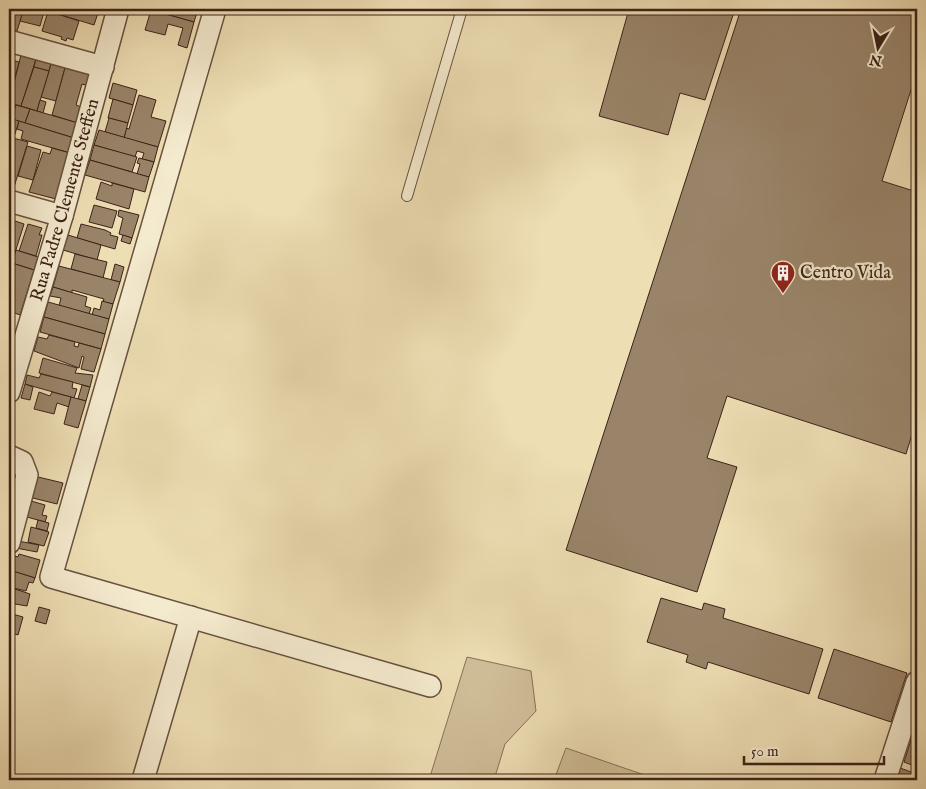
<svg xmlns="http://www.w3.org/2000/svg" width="926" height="789" font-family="'IM FELL English',serif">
	<rect width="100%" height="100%" fill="#eedeb4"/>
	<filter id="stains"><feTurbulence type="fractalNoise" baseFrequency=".004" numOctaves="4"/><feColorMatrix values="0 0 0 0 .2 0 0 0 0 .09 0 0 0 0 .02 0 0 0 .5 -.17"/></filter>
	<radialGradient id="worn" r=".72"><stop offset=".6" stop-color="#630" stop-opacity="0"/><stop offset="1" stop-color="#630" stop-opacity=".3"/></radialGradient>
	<!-- green -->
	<g fill="#d0be99" stroke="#867058">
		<path d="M467 657 531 671 536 711 505 744 494 780H429Z"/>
		<path d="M566 748 659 780H554Z"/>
	</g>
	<!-- building -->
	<g fill="#998469" stroke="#3c2218">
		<path d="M9 9H24L17 31 11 29 14 17 9 15Z"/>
		<path d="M24 9H48L47 13 44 12 40 26 20 21Z"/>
		<path d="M60 9H93L99 10 94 25 58 14Z"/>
		<path d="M147 9H198L194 22Z"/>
		<path d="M629 9H735L705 100 680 93 668 135 599 116Z"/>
		<path d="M741 9H917V71L882 181 917 192V418L906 454 727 396 707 458 737 467 697 592 566 550Z"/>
		<path d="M151 10 194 22 187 48 178 45 183 28 168 24 165 35 145 30Z"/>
		<path d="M48 11 79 21 73 40 67 38 66 41 61 39 62 37 42 31Z"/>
		<path d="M21 55 36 59 21 106 9 103Z"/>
		<path d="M9 59 19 62 9 99Z"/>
		<path d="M36 59 51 64 49 71 34 67Z"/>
		<path d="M51 64 65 68 56 101 41 97Z"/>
		<path d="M34 67 49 71 37 111 21 106Z"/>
		<path d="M65 68 91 75 88 86 82 84 76 105 81 107 77 123 52 115Z"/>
		<path d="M113 83 137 90 133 105 109 98Z"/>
		<path d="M139 95 156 100 151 117 166 121 158 147 124 138 126 128 129 129Z"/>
		<path d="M113 99 133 105 128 123 108 118Z"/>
		<path d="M40 100 46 102 43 113 37 111Z"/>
		<path d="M9 103 13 104 9 119Z"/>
		<path d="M16 105 30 109 25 123 11 119Z"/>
		<path d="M30 109 78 123 74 138 25 123Z"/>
		<path d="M9 118 19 121 14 137 9 135Z"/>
		<path d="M109 118 128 123 124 138 105 132Z"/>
		<path d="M19 121 74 138 70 153 21 139 23 131 17 129Z"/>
		<path d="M99 130 158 147 154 162 142 159 144 153 137 151 135 157 94 145Z"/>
		<path d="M9 135 13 137 9 152Z"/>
		<path d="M13 138 28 142 14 187 9 185V152Z"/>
		<path d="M94 145 137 157 132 172 90 160Z"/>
		<path d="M27 146 41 150 33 180 18 176Z"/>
		<path d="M52 148 70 153 56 199 29 192 43 152 50 154Z"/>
		<path d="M139 158 154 162 149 177 137 174 140 164 137 163Z"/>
		<path d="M90 160 149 177 145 192 85 175Z"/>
		<path d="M101 182 112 186V183L134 189 129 209 96 199Z"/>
		<path d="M94 205 117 211 112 228 89 222Z"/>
		<path d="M119 210 139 215 132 238 119 234 123 218 118 216Z"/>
		<path d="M9 219 24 224 14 256 9 255Z"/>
		<path d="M28 224 42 228 39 235H42L36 256 19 251Z"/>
		<path d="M81 224 105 230 111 233 110 235 118 237 115 249 77 238Z"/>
		<path d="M68 235 101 245 97 260 63 250Z"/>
		<path d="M123 235 132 238 130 244 121 241Z"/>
		<path d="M16 250 38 257 34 270 12 263Z"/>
		<path d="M75 254 107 262 103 278 71 269Z"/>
		<path d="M12 263 34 270 20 315 9 311V275Z"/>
		<path d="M115 264 124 267 120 282 111 280Z"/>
		<path d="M59 266 120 282 113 304 103 302 104 299 72 290V293L53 287Z"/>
		<path d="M53 287 87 297 85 306 91 308 89 314 59 306 61 298 50 296Z"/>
		<path d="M102 301 113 304 109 319 92 315 94 308 100 310Z"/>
		<path d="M48 302 109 319 105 334 44 317Z"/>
		<path d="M44 317 105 334 101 349 40 332Z"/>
		<path d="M49 335 75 342 74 346 78 347 79 343 101 349 94 372 81 369 84 357 82 356 79 368 34 351 38 337 47 339Z"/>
		<path d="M43 358 77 368 75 373 93 375 90 387 39 373Z"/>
		<path d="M41 374 73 382 72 388 77 389 74 398 25 384 27 375 39 378Z"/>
		<path d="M25 384 33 387 30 400 21 398Z"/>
		<path d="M82 385 90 387 86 401 78 399Z"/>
		<path d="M39 392 50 396 52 392 71 397 69 407 57 403 54 414 34 409Z"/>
		<path d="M71 397 86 401 78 428 64 424Z"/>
		<path d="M9 473 14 474 9 495Z"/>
		<path d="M34 476 63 483 57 504 29 497Z"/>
		<path d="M31 501 45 505 42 515 47 516 45 522 27 517Z"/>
		<path d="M38 520 49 523 47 531 36 528Z"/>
		<path d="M31 527 49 532 44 546 28 542Z"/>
		<path d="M18 541 39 545 37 552 16 548Z"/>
		<path d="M19 554 40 560 35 578 9 570 12 555 18 557Z"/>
		<path d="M13 571 35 578 33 583 29 582 26 591 9 587Z"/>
		<path d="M9 587 30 594 27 606 9 603Z"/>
		<path d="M661 598 702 610 704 603 725 609 723 618 823 649 809 694 708 662 706 669 686 662 688 655 647 642Z"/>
		<path d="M39 607 50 610 46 624 35 621Z"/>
		<path d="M9 613 23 617 18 635 9 632Z"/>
		<path d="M9 644 13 646 9 660Z"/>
		<path d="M834 649 907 673 891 722 818 698Z"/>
		<path d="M917 716V730L913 729Z"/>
		<path d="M912 737 917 739V767L904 762Z"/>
		<path d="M900 768 917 774V780L896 779Z"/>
	</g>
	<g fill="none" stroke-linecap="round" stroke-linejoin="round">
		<defs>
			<path id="service" d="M407 196 462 9"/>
			<g id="minor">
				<path d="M215 9 51 577 430 686"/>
				<path d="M9 41 103 67"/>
				<path d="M9 201 62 216"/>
				<path id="s1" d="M9 392 62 216 118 9"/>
				<path d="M9 456 22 462 27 475 9 543"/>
				<path d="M143 780 191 617"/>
				<path d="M885 780 917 682"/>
			</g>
		</defs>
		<!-- service casing -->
		<use href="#service" stroke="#68513f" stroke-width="12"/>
		<!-- minor casing -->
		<use href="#minor" stroke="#68513f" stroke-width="24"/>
		<!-- service -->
		<use href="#service" stroke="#f4eace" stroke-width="10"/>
		<!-- minor -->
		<use href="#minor" stroke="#f4eace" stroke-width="21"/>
	</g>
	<!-- icons -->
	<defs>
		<symbol id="building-pin" viewBox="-11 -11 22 30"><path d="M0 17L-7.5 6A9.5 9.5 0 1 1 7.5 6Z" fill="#8f2418" stroke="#f4eace"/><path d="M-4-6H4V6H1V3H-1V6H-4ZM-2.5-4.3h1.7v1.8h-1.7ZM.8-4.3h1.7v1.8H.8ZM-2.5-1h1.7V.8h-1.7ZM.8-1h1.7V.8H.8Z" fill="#fff"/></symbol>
	</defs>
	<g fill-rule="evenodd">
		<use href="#building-pin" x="769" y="259" width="28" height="38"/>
	</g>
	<g text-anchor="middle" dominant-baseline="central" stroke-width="4.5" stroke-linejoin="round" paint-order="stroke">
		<!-- street labels -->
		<g font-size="18" fill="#3c2218" stroke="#f4eace">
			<text stroke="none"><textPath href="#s1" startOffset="200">Rua Padre Clemente Steffen</textPath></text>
		</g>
		<!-- poi labels -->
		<g font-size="18" fill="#3c2218" stroke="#f4eace" text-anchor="start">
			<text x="800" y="273">Centro Vida</text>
		</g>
	</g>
	<!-- margin -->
	<rect width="926" height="789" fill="none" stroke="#eedeb4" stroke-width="30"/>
	<rect x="10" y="10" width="906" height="769" fill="none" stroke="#3c2218" stroke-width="2.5"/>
	<rect x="15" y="15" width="896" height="759" fill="none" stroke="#3c2218"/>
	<!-- north arrow -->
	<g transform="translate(878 48) rotate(190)" stroke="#f4eace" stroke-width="4" paint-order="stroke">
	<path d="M0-4L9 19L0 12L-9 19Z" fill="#3c2218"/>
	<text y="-8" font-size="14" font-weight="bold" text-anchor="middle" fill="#3c2218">N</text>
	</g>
	<!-- scale -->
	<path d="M744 756v8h140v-8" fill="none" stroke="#3c2218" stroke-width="2.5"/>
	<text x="751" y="756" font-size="15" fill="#3c2218" stroke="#f4eace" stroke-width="4" paint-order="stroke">50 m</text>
	<rect width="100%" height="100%" filter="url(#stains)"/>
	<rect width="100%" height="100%" fill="url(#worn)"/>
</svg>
